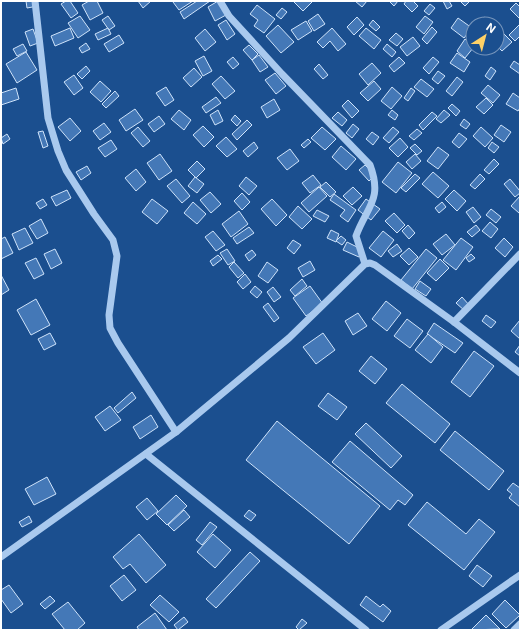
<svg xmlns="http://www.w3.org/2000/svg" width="521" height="631" font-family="Inter,sans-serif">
	<rect width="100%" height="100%" fill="#1b4f8f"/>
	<!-- building -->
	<g fill="#4478b7" stroke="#cfe3fa">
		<path d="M26 1H37L38 6 27 8Z"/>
		<path d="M66 1H70L78 13 71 18 61 4Z"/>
		<path d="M89 1H97L103 13 90 20 82 5Z"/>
		<path d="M138 1H151L143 8Z"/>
		<path d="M174 1H193L179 10 173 2Z"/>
		<path d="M197 1H210L184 19 180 12Z"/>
		<path d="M218 1 226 15 215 21 208 7Z"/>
		<path d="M293 1H313L303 11Z"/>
		<path d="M355 1H367L362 7Z"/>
		<path d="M389 1H398L394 6Z"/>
		<path d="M406 1H413L418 6 412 12 404 4Z"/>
		<path d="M443 1H449L452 6 447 9Z"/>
		<path d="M460 1H470L465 6Z"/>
		<path d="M516 3 520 7V19L510 9Z"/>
		<path d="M430 4 435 8 429 15 424 11Z"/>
		<path d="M257 5 275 19 264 33 254 26 258 20 250 14Z"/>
		<path d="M282 8 287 12 281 19 276 15Z"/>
		<path d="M318 14 325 24 314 31 308 21Z"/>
		<path d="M80 16 90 30 78 38 68 23Z"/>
		<path d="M108 16 115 26 109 30 102 20Z"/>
		<path d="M425 16 433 22 424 34 416 27Z"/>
		<path d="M357 17 364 25 354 35 347 27Z"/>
		<path d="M484 17 492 23 491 24H479Z"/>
		<path d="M458 18 472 28 464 38 451 28Z"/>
		<path d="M226 20 235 34 227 40 218 25Z"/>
		<path d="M373 20 380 27 376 31 369 25Z"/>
		<path d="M306 21 312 31 298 40 291 30Z"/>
		<path d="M520 24V36L515 41 509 35Z"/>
		<path d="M278 25 294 42 281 53 266 36Z"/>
		<path d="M432 27 437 32 427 44 422 39Z"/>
		<path d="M70 28 74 38 55 46 51 36Z"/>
		<path d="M108 28 111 34 98 40 95 34Z"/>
		<path d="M332 28 346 44 338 51 330 41 323 48 317 42Z"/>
		<path d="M366 28 381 40 374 49 359 36Z"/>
		<path d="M33 29 38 43 30 46 25 32Z"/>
		<path d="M205 29 216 42 205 51 195 38Z"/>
		<path d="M473 30V42L468 38Z"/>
		<path d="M396 33 403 39 397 46 389 40Z"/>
		<path d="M503 33 512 42 502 51 497 46V38Z"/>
		<path d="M119 35 124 43 109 52 104 44Z"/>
		<path d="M413 37 420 46 407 56 400 47Z"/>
		<path d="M465 39 473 45V48L465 58 457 51Z"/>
		<path d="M86 43 90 49 82 53 79 48Z"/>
		<path d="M23 44 27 51 17 56 13 49Z"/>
		<path d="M387 44 396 52 392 57 383 49Z"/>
		<path d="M249 45 258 54 252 60 243 50Z"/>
		<path d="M26 52 37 70 17 83 6 64Z"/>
		<path d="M457 53 470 62 464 72 450 63Z"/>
		<path d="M259 55 268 67 260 72 252 60Z"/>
		<path d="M204 56 212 71 203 76 195 61Z"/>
		<path d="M233 57 239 64 233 69 227 62Z"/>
		<path d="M399 57 405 63 394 72 389 66Z"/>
		<path d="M433 57 439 62 429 74 423 68Z"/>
		<path d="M514 61 520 65V74L510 67Z"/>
		<path d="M372 63 381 73 368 85 359 74Z"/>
		<path d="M319 64 328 75 323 79 314 69Z"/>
		<path d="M86 66 90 71 82 79 77 74Z"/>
		<path d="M491 67 496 71 490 80 485 76Z"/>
		<path d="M194 68 202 77 191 87 183 78Z"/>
		<path d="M438 71 445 76 438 84 432 79Z"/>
		<path d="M275 73 286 86 276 94 265 80Z"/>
		<path d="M74 75 83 88 74 95 64 82Z"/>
		<path d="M221 76 235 91 225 99 212 84Z"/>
		<path d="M457 77 463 82 452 96 446 91Z"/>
		<path d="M421 79 434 89 427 97 414 87Z"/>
		<path d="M100 81 111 91 101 102 90 92Z"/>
		<path d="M374 81 381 89 368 101 360 93Z"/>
		<path d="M488 85 500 95 493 103 481 93Z"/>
		<path d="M166 87 174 100 165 106 156 93Z"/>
		<path d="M392 87 402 96 391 109 381 101Z"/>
		<path d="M16 88 19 99 1 105V93Z"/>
		<path d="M411 88 415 91 408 101 404 98Z"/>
		<path d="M115 91 119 96 106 108 102 104Z"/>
		<path d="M513 93 520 98V108L518 111 506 104Z"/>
		<path d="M216 97 221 103 206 113 202 107Z"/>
		<path d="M486 98 493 105 484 114 476 107Z"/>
		<path d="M274 99 280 110 267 118 261 107Z"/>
		<path d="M348 100 359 111 352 118 342 106Z"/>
		<path d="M452 104 460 111 456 116 448 108Z"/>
		<path d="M135 109 143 120 126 131 119 120Z"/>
		<path d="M179 110 191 120 184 130 171 119Z"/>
		<path d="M218 110 223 121 215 125 210 115Z"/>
		<path d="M392 110 398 115 395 120 388 115Z"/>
		<path d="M444 110 450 115 441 123 436 119Z"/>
		<path d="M338 112 347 120 342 126 332 118Z"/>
		<path d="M432 112 437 116 423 130 419 125Z"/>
		<path d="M235 115 241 121 237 126 231 120Z"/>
		<path d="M159 116 165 124 154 132 148 124Z"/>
		<path d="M70 118 81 131 70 141 58 127Z"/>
		<path d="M464 119 470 124 466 129 460 125Z"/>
		<path d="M247 120 252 125 237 140 232 134Z"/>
		<path d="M104 123 111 132 100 140 93 131Z"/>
		<path d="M353 124 359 129 352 138 346 133Z"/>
		<path d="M501 125 511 132 504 142 494 135Z"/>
		<path d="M203 126 214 137 204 147 193 135Z"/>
		<path d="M138 127 150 141 143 147 131 133Z"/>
		<path d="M322 127 336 139 325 150 311 138Z"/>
		<path d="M393 127 399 132 389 143 383 138Z"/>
		<path d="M481 127 493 138 485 147 473 136Z"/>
		<path d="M417 129 422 133 414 140 409 136Z"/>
		<path d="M43 131 48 146 43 148 38 132Z"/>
		<path d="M372 132 379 137 373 145 366 139Z"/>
		<path d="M459 133 467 139 459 148 452 142Z"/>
		<path d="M7 134 10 139 3 144 1 138Z"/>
		<path d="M226 137 237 149 227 157 216 146Z"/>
		<path d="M400 138 408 147 398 157 389 148Z"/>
		<path d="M308 139 311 142 304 148 301 145Z"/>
		<path d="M111 140 117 149 105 157 98 148Z"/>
		<path d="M254 142 258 148 248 157 243 151Z"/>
		<path d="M492 142 499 147 494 153 488 148Z"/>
		<path d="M415 144 422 151 417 155 410 148Z"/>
		<path d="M341 146 356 159 346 170 332 157Z"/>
		<path d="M438 147 449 155 438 169 427 161Z"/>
		<path d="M290 149 299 161 287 170 277 158Z"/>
		<path d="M160 154 172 171 159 180 147 163Z"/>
		<path d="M415 154 421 161 412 169 406 162Z"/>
		<path d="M494 159 499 164 489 174 484 170Z"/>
		<path d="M197 161 205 169 196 178 188 170Z"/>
		<path d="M398 162 412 173 396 193 382 182Z"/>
		<path d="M365 165 375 175 369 181 359 170Z"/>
		<path d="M87 166 91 173 81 180 76 172Z"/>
		<path d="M136 169 146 182 136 191 125 178Z"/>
		<path d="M433 172 449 186 438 198 422 184Z"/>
		<path d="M415 174 420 178 406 192 401 188Z"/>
		<path d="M480 174 485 179 475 189 470 185Z"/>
		<path d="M313 175 321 185 310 193 302 183Z"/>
		<path d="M195 177 204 184 197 193 188 186Z"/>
		<path d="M246 177 257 186 249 195 239 186Z"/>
		<path d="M176 179 190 196 182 203 167 186Z"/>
		<path d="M510 179 520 191V193L515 197 504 184Z"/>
		<path d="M326 182 336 192 330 197 320 187Z"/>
		<path d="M319 187 327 196 309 212 301 203Z"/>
		<path d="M353 187 362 196 352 205 343 196Z"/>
		<path d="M67 190 71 198 56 206 51 197Z"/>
		<path d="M454 190 466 201 457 211 445 199Z"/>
		<path d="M210 192 221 204 211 213 200 200Z"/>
		<path d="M242 193 250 202 242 210 234 201Z"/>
		<path d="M334 194 356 210 348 222 340 216 345 210 330 200Z"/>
		<path d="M520 196V213H519L511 206Z"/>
		<path d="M43 199 47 205 40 209 36 203Z"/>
		<path d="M152 199 168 211 157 224 142 212Z"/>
		<path d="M272 199 287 215 276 226 261 209Z"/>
		<path d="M366 199 380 209 371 220 358 210Z"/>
		<path d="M193 202 206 214 197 224 184 213Z"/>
		<path d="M442 202 446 207 439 213 435 208Z"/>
		<path d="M298 206 312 219 302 229 289 217Z"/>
		<path d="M473 207 481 217 474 223 466 212Z"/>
		<path d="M491 209 501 217 496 223 486 215Z"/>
		<path d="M317 210 329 216 325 222 313 216Z"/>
		<path d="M239 211 248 224 231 237 222 224Z"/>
		<path d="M394 213 405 225 397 233 385 221Z"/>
		<path d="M41 219 48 233 37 239 29 226Z"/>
		<path d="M490 222 498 229 491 238 482 231Z"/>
		<path d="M408 225 415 233 409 239 402 231Z"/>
		<path d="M476 225 480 230 472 237 467 232Z"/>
		<path d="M249 227 254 233 237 244 233 238Z"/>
		<path d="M25 228 33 243 19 250 12 234Z"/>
		<path d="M331 230 339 234 336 242 327 238Z"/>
		<path d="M213 231 225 245 216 251 205 237Z"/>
		<path d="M383 231 394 240 381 257 369 248Z"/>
		<path d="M446 234 455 245 442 255 433 244Z"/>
		<path d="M341 236 346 240 342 245 336 241Z"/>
		<path d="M5 237 13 253 1 259V239Z"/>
		<path d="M461 238 473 247 456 270 443 260Z"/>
		<path d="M504 238 513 247 505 257 495 248Z"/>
		<path d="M293 240 301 245 294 254 287 248Z"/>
		<path d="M347 242 363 250 359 257 343 250Z"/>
		<path d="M397 244 402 251 393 257 388 251Z"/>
		<path d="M409 248 418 257 409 265 400 256Z"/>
		<path d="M55 249 62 263 51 269 44 254Z"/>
		<path d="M227 249 235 261 228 265 220 253Z"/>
		<path d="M426 249 437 258 412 289 401 280Z"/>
		<path d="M252 250 256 255 249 261 245 255Z"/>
		<path d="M471 254 475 258 469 262 466 258Z"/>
		<path d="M218 255 222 259 213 266 210 261Z"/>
		<path d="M36 258 44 274 34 279 25 263Z"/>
		<path d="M440 259 449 268 436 281 427 273Z"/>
		<path d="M310 261 315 270 303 277 298 268Z"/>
		<path d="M234 262 244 273 238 278 229 267Z"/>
		<path d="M267 262 278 270 268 283 258 276Z"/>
		<path d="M245 274 251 282 243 289 237 282Z"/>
		<path d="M1 275 9 290 1 295Z"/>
		<path d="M302 279 307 286 295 296 290 290Z"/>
		<path d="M420 281 431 289 426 296 415 289Z"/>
		<path d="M255 286 262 292 257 298 250 292Z"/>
		<path d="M310 286 323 304 306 316 293 298Z"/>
		<path d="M273 287 281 297 274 302 267 292Z"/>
		<path d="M462 297 470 306 465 311 456 303Z"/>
		<path d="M36 299 50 325 31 335 17 310Z"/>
		<path d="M386 301 401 313 387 331 372 319Z"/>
		<path d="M268 303 279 318 274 322 263 307Z"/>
		<path d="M358 313 367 326 353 335 345 321Z"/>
		<path d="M486 315 496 322 491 328 482 321Z"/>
		<path d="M407 319 423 331 410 348 394 336Z"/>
		<path d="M520 320V339L511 331Z"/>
		<path d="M434 323 463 343 455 353 427 334Z"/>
		<path d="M50 333 56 344 44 350 38 339Z"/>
		<path d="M323 333 335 350 316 364 303 347Z"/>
		<path d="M428 334 443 347 431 363 415 350Z"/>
		<path d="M520 345V356L515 352Z"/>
		<path d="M474 351 494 366 470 397 451 382Z"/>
		<path d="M371 356 387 369 375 384 359 371Z"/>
		<path d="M402 384 450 424 435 443 386 403Z"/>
		<path d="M132 392 136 398 118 413 114 408Z"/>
		<path d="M328 393 347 407 337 420 318 406Z"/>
		<path d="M110 406 121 420 105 431 95 417Z"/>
		<path d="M151 415 158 427 140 439 133 427Z"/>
		<path d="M277 421 380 506 349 544 246 460Z"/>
		<path d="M366 423 402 456 391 468 355 434Z"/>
		<path d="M455 431 504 471 489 490 440 450Z"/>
		<path d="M350 441 413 495 405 505 398 500 390 510 332 462Z"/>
		<path d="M47 477 56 494 34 505 25 489Z"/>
		<path d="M513 483 520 488V507L509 498 512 494 507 490Z"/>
		<path d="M176 495 187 506 167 525 156 514Z"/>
		<path d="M147 498 158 511 147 520 136 507Z"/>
		<path d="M427 502 466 534 479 519 495 532 464 570 408 525Z"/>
		<path d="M184 510 190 517 174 531 168 525Z"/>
		<path d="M249 510 256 515 251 521 244 516Z"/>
		<path d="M29 516 32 522 22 527 19 522Z"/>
		<path d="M210 522 217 527 202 545 196 540Z"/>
		<path d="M139 534 166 565 146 583 130 564 123 569 113 557Z"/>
		<path d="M213 534 231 550 215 568 197 552Z"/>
		<path d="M250 552 260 561 216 608 206 599Z"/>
		<path d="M477 565 492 576 483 587 469 576Z"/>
		<path d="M124 575 136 590 122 601 110 586Z"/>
		<path d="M9 585 23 604 11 613 1 599V590Z"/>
		<path d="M160 595 179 612 169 622 150 605Z"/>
		<path d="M50 596 55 601 45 609 40 604Z"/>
		<path d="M366 596 380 607 383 604 391 611 383 622 360 605Z"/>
		<path d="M505 600 520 615 506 628 492 614Z"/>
		<path d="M68 602 85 623 77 630H65L52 614Z"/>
		<path d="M155 613 167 630H139L137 627Z"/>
		<path d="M486 615 500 629 471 630Z"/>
		<path d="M184 617 188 622 178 630 174 625Z"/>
		<path d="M302 619 307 623 299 630 296 627Z"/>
	</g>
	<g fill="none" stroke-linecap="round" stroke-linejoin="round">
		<!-- minor -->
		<g stroke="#a9c9ee" stroke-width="7">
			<path d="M35 1 48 118 58 151 66 170 94 214 113 240 117 256 109 315 110 328 118 343 176 432"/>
			<path d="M220 1 229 16 282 74 370 165C383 200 367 206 356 236L365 264"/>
			<path d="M454 322 520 254"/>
			<path d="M146 454 366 630"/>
			<path d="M1 557 176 432 289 338 365 264 370 263 375 265 454 322 520 373"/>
			<path d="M441 630 520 575"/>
			<path d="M514 630 520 624"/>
		</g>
	</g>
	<!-- border -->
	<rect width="521" height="631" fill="none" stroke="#ffffff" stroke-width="4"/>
	<!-- north arrow -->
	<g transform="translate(485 36) rotate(36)"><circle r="19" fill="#1b4f8f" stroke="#7695bc"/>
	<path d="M0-3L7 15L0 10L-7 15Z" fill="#ffd166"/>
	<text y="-6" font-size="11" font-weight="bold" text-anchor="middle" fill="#ffffff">N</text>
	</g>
</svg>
